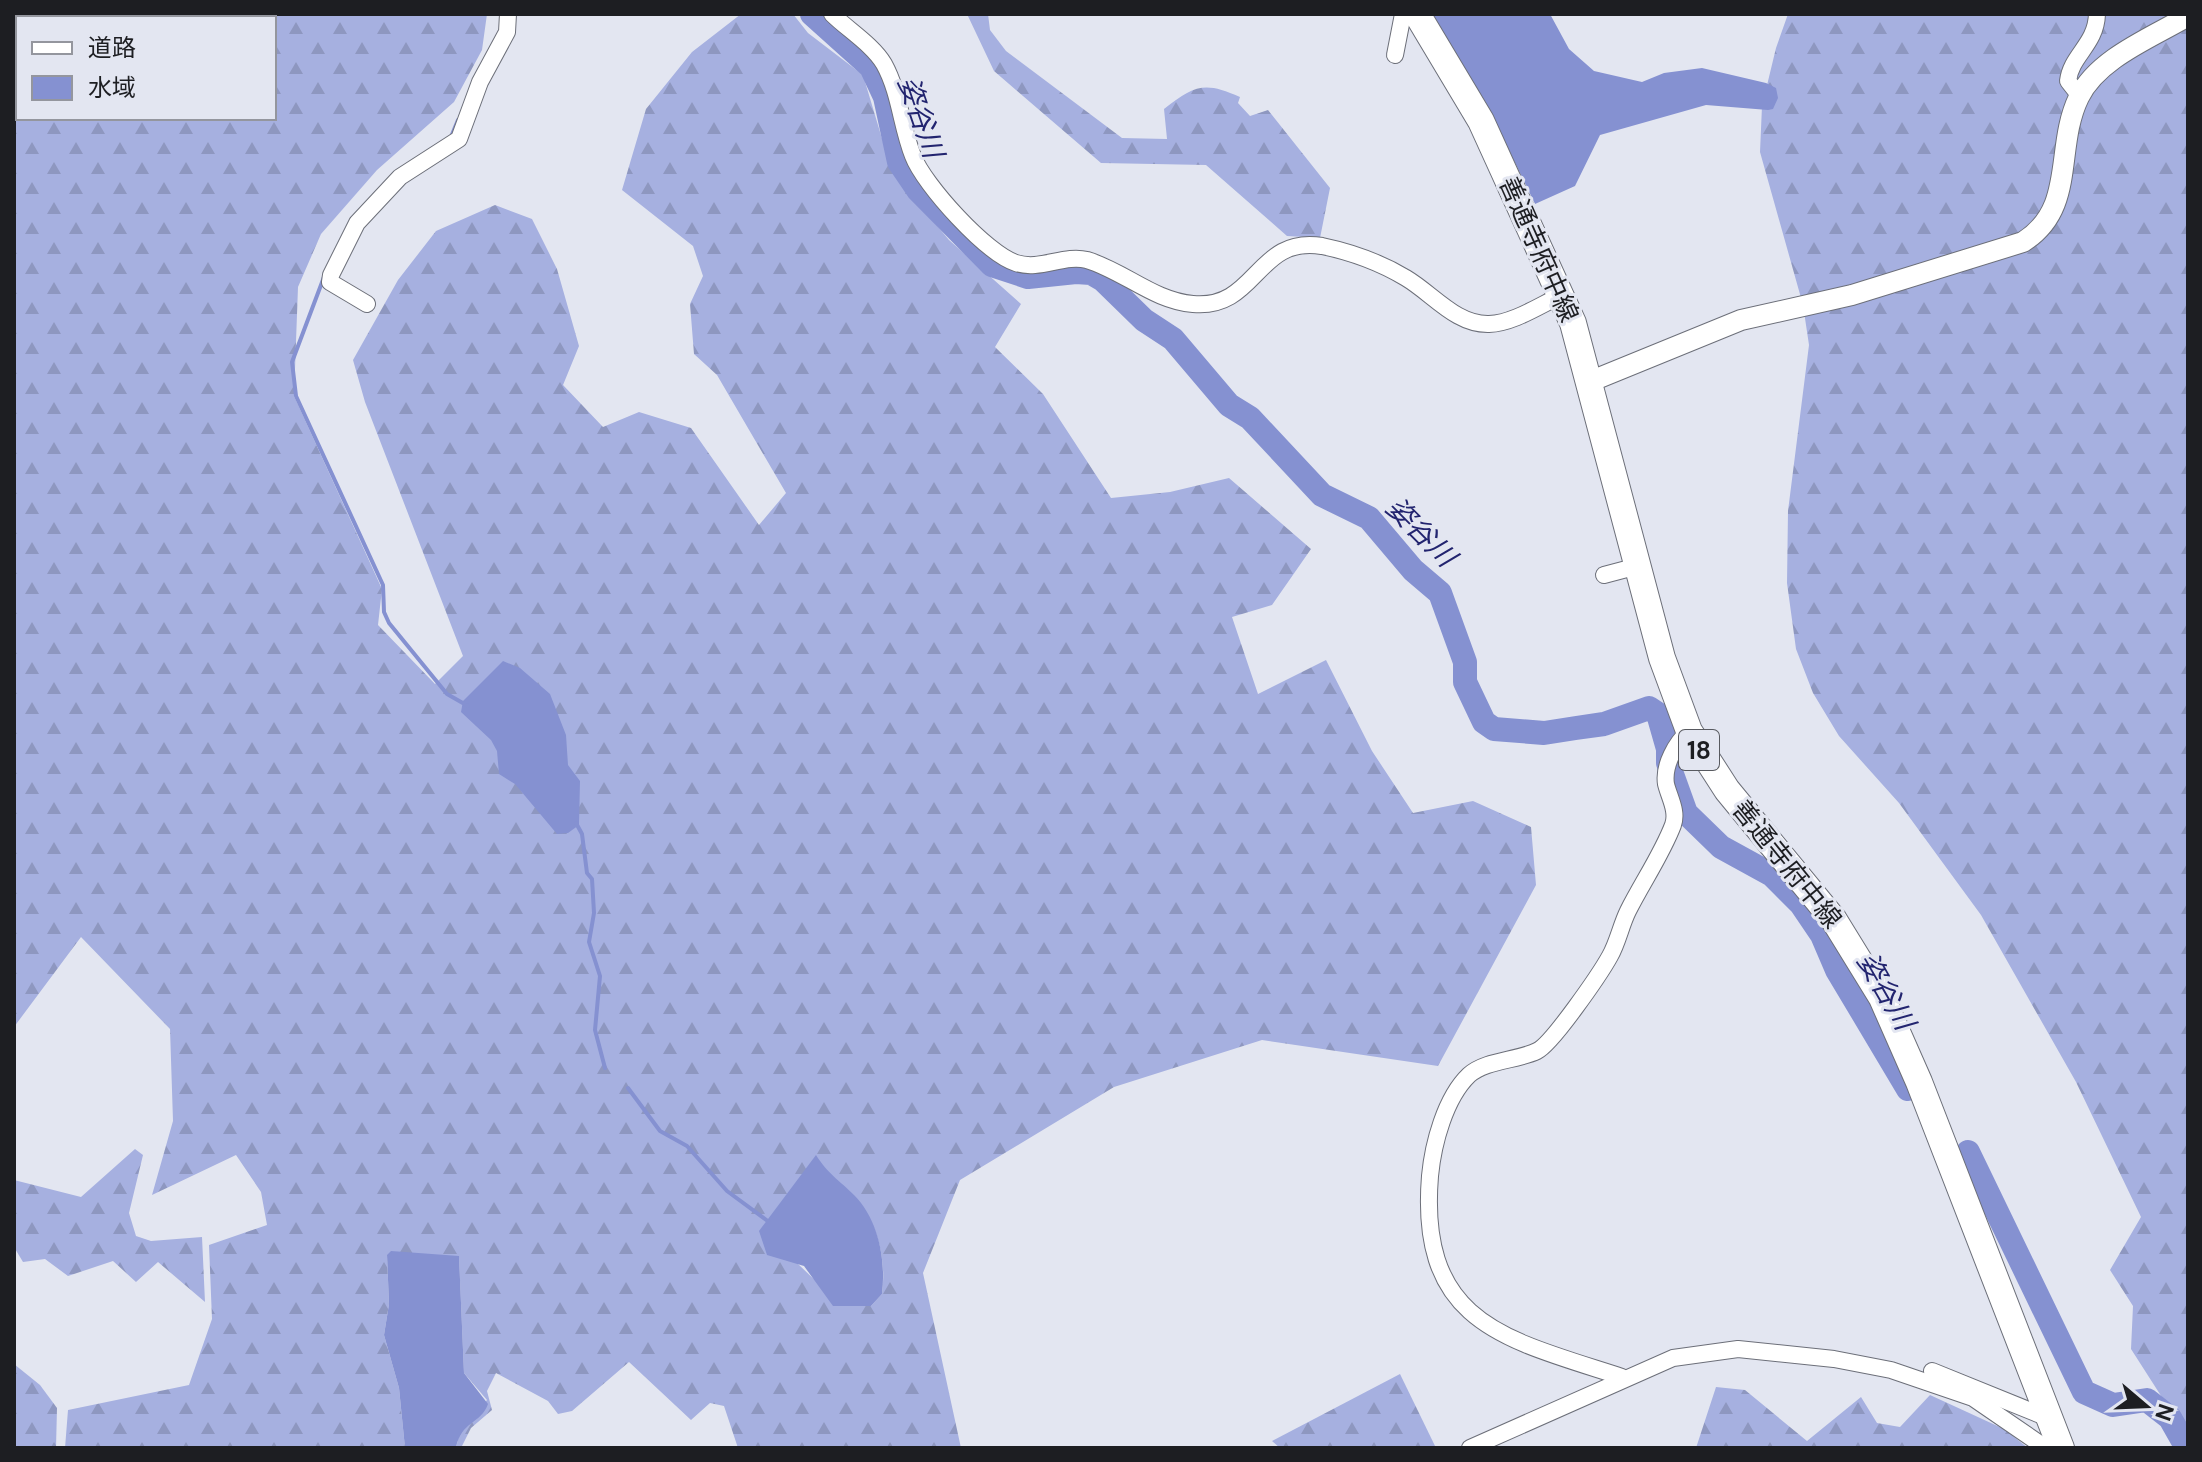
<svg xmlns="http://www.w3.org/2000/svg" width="2202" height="1462" font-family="'DM Sans','Noto Sans JP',sans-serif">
	<defs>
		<pattern id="forest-firs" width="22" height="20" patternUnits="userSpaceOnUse" patternTransform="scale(2)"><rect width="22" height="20" fill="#a6b0e0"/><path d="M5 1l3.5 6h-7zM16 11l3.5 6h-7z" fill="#8e97c0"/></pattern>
	</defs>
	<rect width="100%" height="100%" fill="#e3e6f1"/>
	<!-- forest -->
	<g fill="url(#forest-firs)" fill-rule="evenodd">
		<path d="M14 14H50L52 18H18V118H274V18H141L146 14H487L482 50 454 102 377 170 321 234 298 287 294 396 382 589 378 625 435 684 463 656 365 402 353 360 398 280 436 231 495 205 532 219 557 269 579 346 563 385 603 427 639 412 691 428 759 525 786 493 717 375 694 354 690 304 703 276 693 246 622 190 646 109 692 52 741 14H793L808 33 863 75 892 172 949 240 1021 304 995 347 1043 394 1111 498 1170 492 1229 478 1311 549 1272 605 1232 617 1258 694 1326 660 1372 751 1413 813 1473 801 1531 827 1536 885 1438 1066 1262 1040 1114 1087 960 1180 923 1273 961 1448H738L724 1406 710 1403 691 1420 629 1362 572 1411 558 1414 548 1401 496 1373 487 1391 492 1410 471 1428 461 1448H456L460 1431 487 1400 464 1373 459 1257 387 1255 389 1304 384 1335 399 1388 405 1448H65L68 1410 189 1385 212 1319 209 1245 267 1225 261 1192 236 1155 152 1195 173 1121 170 1029 81 937 14 1027ZM831 1178C872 1201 888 1250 882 1294L871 1306H834L822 1287 797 1263Z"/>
		<path d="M967 14H988L990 30 1006 51 1122 138 1167 139 1164 109C1194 85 1205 81 1240 97L1238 103 1250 116 1268 110 1330 188 1320 238 1287 236 1206 165 1101 163 994 71Z"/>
		<path d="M1788 14H2188V1438L2131 1349 2133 1306 2110 1270 2141 1217 2076 1082 1981 915 1899 803 1839 736 1813 693 1796 649 1787 583 1788 511 1809 345 1803 305 1760 152 1762 106 1776 48Z"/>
		<path d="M135 1149 143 1155 129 1213 136 1236 151 1241 202 1237 205 1302 158 1262 136 1282 113 1261 68 1276 45 1259 23 1262 14 1247V1180L81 1197Z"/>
		<path d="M14 1364 40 1385 57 1408 56 1448H14Z"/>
		<path d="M1400 1374 1436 1448H1280L1272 1441Z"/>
		<path d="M1716 1387 1745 1390 1807 1441 1861 1397 1877 1423 1900 1427 1930 1395 2004 1429 2028 1448H1696Z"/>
	</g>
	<!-- water -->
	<g fill="#8591d1">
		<path d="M1431 14H1550L1569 49 1594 71 1642 82 1664 73 1702 68 1766 83 1776 88 1778 98 1773 109 1768 110 1706 105 1600 135 1575 186 1535 204 1486 103Z"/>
		<path d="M503 661 520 668 550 694 566 735 568 765 580 781 579 825 568 833 557 834 515 784 499 774 497 751 491 740 461 712 463 701Z"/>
		<path d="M816 1155C828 1174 839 1180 854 1195 879 1220 886 1261 882 1294L871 1306H833L804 1266 767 1255 759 1231Z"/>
		<path d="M391 1251 459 1256 464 1373 488 1404C481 1424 461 1421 456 1448H405L399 1388 384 1335 389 1304 387 1255Z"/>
	</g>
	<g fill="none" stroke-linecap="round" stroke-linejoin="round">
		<!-- stream -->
		<g stroke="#8591d1" stroke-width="4">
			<path d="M451 137 458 120"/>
			<path d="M324 277 292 362 296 396 383 585 384 612 389 623 447 694 468 706"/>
			<path d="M576 823 582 834 587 873 592 879 594 913 589 942 600 976 595 1030 605 1068"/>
			<path d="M628 1088 660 1131 687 1146 727 1191 769 1222"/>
		</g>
		<!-- river -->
		<g stroke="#8591d1" stroke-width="24">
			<path d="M812 14 871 67 885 97 899 162 918 190 992 265 1028 277 1076 272 1091 273 1103 280 1144 320 1173 339 1229 405 1250 418 1322 495 1369 518 1413 570 1440 593 1465 662V682L1484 722 1494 729 1544 733 1576 728 1604 724 1649 708 1658 714 1668 749V763L1686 813 1721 847 1772 875 1801 904 1822 935 1837 970 1908 1089"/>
			<path d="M1968 1152 2084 1392 2113 1405 2147 1400 2170 1418 2187 1448"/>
		</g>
		<defs>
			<g id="minor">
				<path d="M832 14C847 29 873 45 884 64 900 93 901 126 913 156 924 185 987 254 1016 263 1040 271 1064 254 1087 260 1124 271 1154 301 1193 304 1257 310 1256 235 1322 246 1351 252 1381 263 1406 278 1433 294 1456 325 1489 324 1514 323 1540 305 1562 295"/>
				<path d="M1395 55 1403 14"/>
				<path d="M2079 95 2068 81C2071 55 2096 45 2097 14"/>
				<path d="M367 304 330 282 331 275 357 223 400 177 459 139 480 82 507 32 508 14"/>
				<path d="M1604 575 1638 566"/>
				<path d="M1932 1371 2048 1418"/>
				<path d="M1622 1377C1505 1339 1418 1324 1430 1176 1433 1144 1445 1098 1469 1075 1486 1060 1516 1061 1537 1051 1552 1044 1600 974 1610 956 1618 942 1621 925 1628 911 1642 883 1662 854 1673 825 1678 811 1669 797 1666 784 1663 765 1676 743 1689 731"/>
				<path d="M1470 1448 1673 1358 1738 1349 1834 1359 1891 1370 1973 1398 2046 1448"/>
			</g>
			<path id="tertiary" d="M1589 382 1741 320 1852 295 2023 242C2077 208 2054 148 2079 97 2098 58 2153 37 2188 16"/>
			<path id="primary" d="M1417 14 1481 121 1573 323 1662 658 1689 731 1727 790 1834 920 1882 998 1919 1082 2061 1448"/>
		</defs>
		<!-- minor casing -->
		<use href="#minor" stroke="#6c6f79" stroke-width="18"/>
		<!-- tertiary casing -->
		<use href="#tertiary" stroke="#6c6f79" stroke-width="22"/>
		<!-- primary casing -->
		<use href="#primary" stroke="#6c6f79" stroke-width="28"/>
		<!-- minor -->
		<use href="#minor" stroke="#fff" stroke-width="16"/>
		<!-- tertiary -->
		<use href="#tertiary" stroke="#fff" stroke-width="20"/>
		<!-- primary -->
		<use href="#primary" stroke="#fff" stroke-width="26"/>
	</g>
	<g text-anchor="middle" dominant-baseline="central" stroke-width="6" stroke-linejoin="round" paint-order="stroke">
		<!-- shield labels -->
		<rect fill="#e3e6f1" stroke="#585a60" stroke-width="2" x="1679" y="730" width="40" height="40" rx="6"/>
		<g font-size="24" font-weight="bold" fill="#1d1e22">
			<text x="1699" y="750">18</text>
		</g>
		<!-- street labels -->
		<g font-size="26" fill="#1d1e22" stroke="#e3e6f1">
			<text transform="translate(1539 249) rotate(66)">善通寺府中線</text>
			<text transform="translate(1787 864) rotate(51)">善通寺府中線</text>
		</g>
		<!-- water labels -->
		<g font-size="28" font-style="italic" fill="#22246f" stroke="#e3e6f1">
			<text transform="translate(921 117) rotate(71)">姿谷川</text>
			<text transform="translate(1421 532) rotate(45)">姿谷川</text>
			<text transform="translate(1886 991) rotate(60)">姿谷川</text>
		</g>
	</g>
	<!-- border -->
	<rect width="2202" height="1462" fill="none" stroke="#1d1e22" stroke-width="32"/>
	<!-- legend -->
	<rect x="16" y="16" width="260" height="104" fill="#e3e6f1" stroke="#94969e" stroke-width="2"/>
	<rect x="32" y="42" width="40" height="12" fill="#ffffff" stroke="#94969e" stroke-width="2"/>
	<text x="88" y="56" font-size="24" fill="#1d1e22">道路</text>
	<rect x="32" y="76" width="40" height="24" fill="#8591d1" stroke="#94969e" stroke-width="2"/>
	<text x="88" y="96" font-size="24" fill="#1d1e22">水域</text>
	<!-- north arrow -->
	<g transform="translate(2146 1406) rotate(109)" stroke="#e3e6f1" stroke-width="6" paint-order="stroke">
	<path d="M0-6L14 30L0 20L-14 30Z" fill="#1d1e22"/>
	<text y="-12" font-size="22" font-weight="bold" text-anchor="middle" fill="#1d1e22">N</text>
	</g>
</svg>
